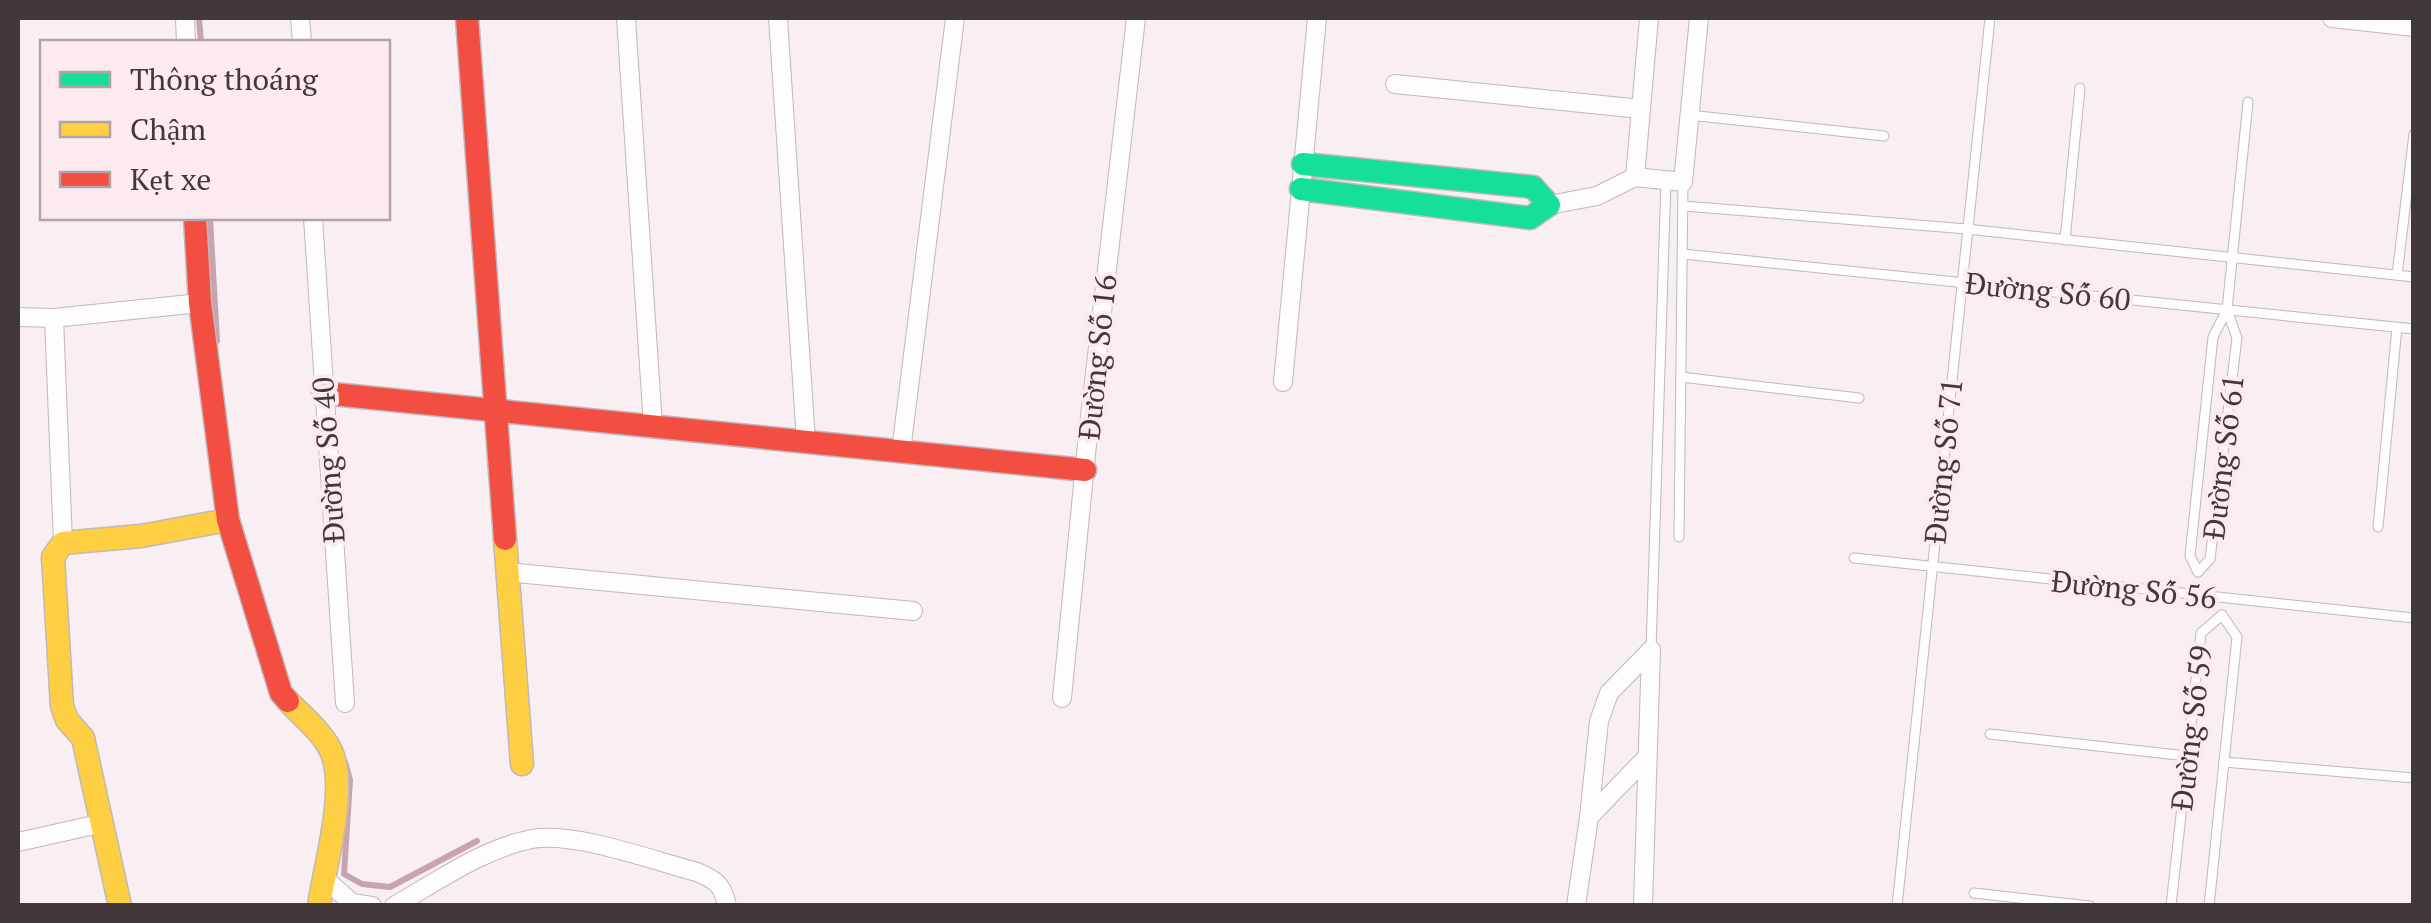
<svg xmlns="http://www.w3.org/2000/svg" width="2431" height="923" font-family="'PT Serif',serif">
	<rect width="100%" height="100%" fill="#f9eef1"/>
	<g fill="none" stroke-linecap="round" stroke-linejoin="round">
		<!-- stream -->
		<g stroke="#c7a5ae" stroke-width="6">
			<path d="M199 18 201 42"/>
			<path d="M210 218 217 341"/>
			<path d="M345 762 350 780 344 874 362 884 390 887 477 841"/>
		</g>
		<defs>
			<g id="lane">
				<path d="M1689 115 1884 136"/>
				<path d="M1684 206 1967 229 2414 277"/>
				<path d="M2065 240 2080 88"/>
				<path d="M1683 254 2414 329"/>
				<path d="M2397 275 2414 134"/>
				<path d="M1681 377 1859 398"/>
				<path d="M2378 527 2397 327"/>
				<path d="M1679 537 1683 182"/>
				<path d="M1854 558 2414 618"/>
				<path d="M2198 572 2190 556 2213 337 2227 310 2248 102"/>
				<path d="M2198 572 2210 559 2237 338 2227 310"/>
				<path d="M1651 650 1666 180"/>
				<path d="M1990 734 2187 756"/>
				<path d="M2224 762 2414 778"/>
				<path d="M1974 893 2090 906"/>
				<path d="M1897 906 1990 18"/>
				<path d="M2171 906 2201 633 2222 615"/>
				<path d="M2209 906 2237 637 2222 615"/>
			</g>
			<g id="street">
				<path d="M185 18 186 42"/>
				<path d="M300 18 302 42"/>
				<path d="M626 18 653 426"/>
				<path d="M778 18 806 441"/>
				<path d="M2332 18 2414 27"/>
				<path d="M1395 84 1641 109"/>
				<path d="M1635 177 1649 18"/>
				<path d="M1549 205 1597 196 1635 177 1683 182 1699 18"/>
				<path d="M313 218 345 703"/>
				<path d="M18 317 54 318 200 303"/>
				<path d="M54 318 63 543"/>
				<path d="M1283 382 1317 18"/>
				<path d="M901 451 955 18"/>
				<path d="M507 572 913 611"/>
				<path d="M1062 698 1088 434 1136 18"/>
				<path d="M1589 817 1599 721 1609 693 1651 650"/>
				<path d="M18 842 103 823"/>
				<path d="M324 878 352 903 372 906"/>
				<path d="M394 906C438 881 482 849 532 839 574 831 654 861 697 872 716 880 723 885 727 906"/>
				<path d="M1576 906 1589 817 1647 757"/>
				<path d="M1643 906 1651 650"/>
			</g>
			<path id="fast" d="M1301 189 1530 218 1549 205 1533 187 1303 164"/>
			<g id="slow">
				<path d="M505 539 522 764"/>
				<path d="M288 701C303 717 326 735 333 756 346 795 325 865 319 906"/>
				<path d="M120 906 83 738 67 720 62 706 53 557 63 543 141 536 228 520"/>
			</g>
			<g id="jam">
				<path d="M467 18 505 539"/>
				<path d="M195 218 200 303 228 520 281 693 288 701"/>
				<path d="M323 393 1085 470"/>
			</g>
		</defs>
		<!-- lane casing -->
		<use href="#lane" stroke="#c1b8bb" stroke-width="11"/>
		<!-- street casing -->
		<use href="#street" stroke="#c1b8bb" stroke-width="20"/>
		<!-- fast casing -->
		<use href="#fast" stroke="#c1b8bb" stroke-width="25"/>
		<!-- slow casing -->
		<use href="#slow" stroke="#c1b8bb" stroke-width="25"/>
		<!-- jam casing -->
		<use href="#jam" stroke="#c1b8bb" stroke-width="25"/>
		<!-- lane -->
		<use href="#lane" stroke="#fefcfd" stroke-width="9"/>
		<!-- street -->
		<use href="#street" stroke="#fefcfd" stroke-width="18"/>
		<!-- fast -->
		<use href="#fast" stroke="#16e098" stroke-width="22"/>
		<!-- slow -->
		<use href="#slow" stroke="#ffcf43" stroke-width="22"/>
		<!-- jam -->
		<use href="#jam" stroke="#f24e42" stroke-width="22"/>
	</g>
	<g text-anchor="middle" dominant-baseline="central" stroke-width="8" stroke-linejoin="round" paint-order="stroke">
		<!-- street labels -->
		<g font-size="30" fill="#42383a" stroke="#fdeaee">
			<text transform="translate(2048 291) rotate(6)">Đường Số 60</text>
			<text transform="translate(1097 357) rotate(-84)">Đường Số 16</text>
			<text transform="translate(2223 457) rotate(-83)">Đường Số 61</text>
			<text transform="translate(328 460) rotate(-94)">Đường Số 40</text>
			<text transform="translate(1943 461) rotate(-84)">Đường Số 71</text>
			<text transform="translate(2134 589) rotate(6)">Đường Số 56</text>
			<text transform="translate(2191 728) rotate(-83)">Đường Số 59</text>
		</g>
	</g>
	<!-- border -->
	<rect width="2431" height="923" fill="none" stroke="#42383a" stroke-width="40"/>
	<!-- legend -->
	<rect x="40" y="40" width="350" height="180" fill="#fdeaee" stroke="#b2a3a6" stroke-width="2.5"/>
	<rect x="60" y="72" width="50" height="15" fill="#16e098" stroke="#b2a3a6" stroke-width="2.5"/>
	<text x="130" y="90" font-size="30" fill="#42383a">Thông thoáng</text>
	<rect x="60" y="122" width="50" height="15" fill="#ffcf43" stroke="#b2a3a6" stroke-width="2.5"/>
	<text x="130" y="140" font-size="30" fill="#42383a">Chậm</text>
	<rect x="60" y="172" width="50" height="15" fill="#f24e42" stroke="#b2a3a6" stroke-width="2.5"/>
	<text x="130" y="190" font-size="30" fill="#42383a">Kẹt xe</text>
</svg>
